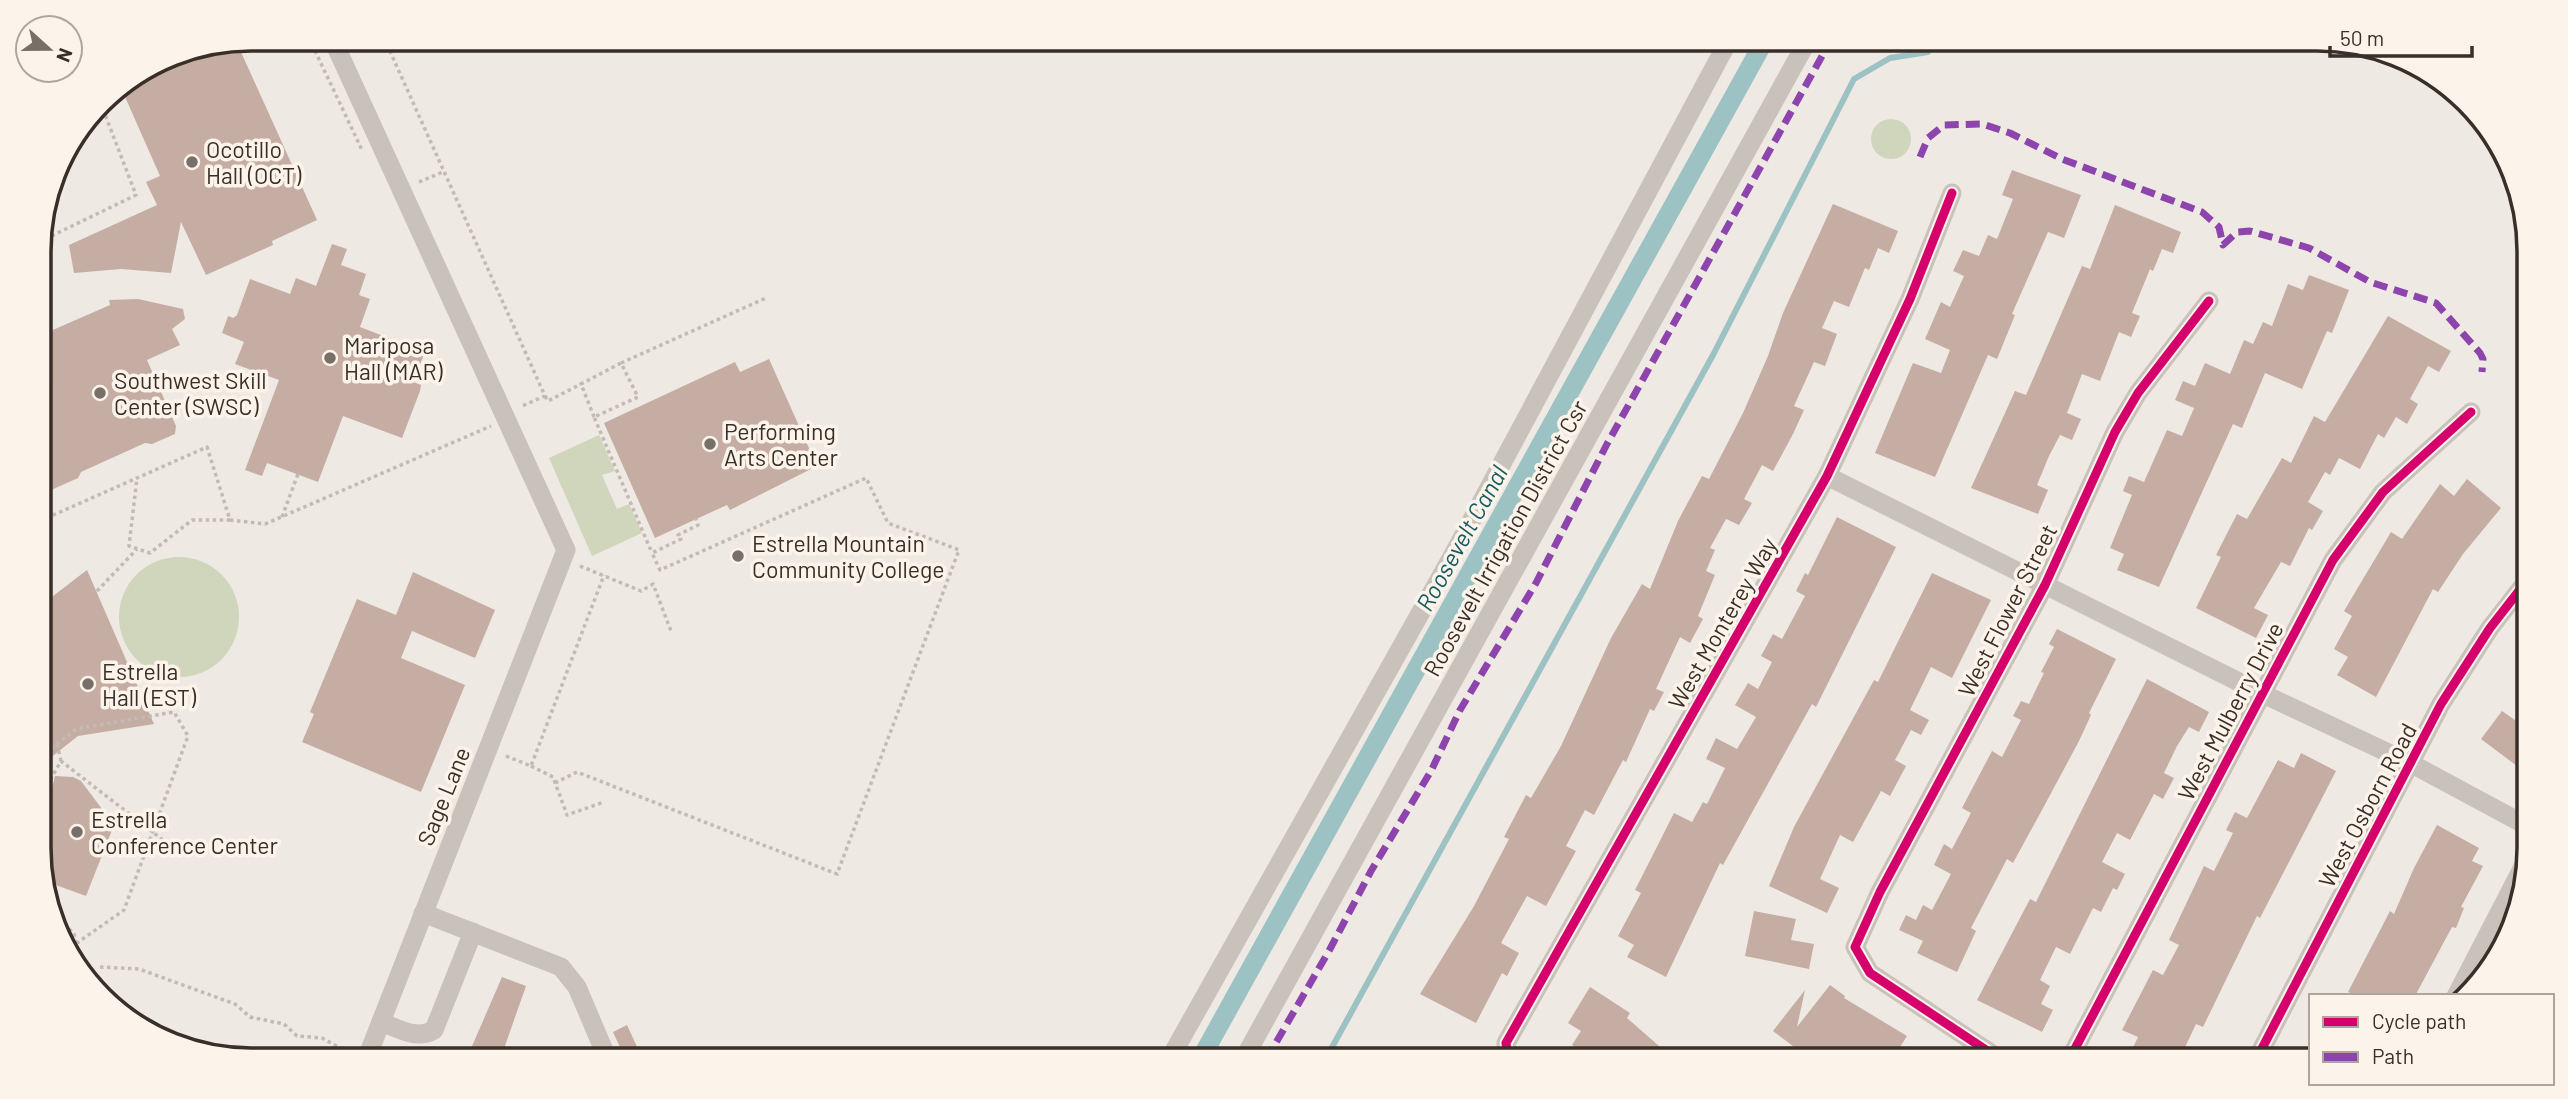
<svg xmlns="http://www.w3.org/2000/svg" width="2568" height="1099" font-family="Barlow,sans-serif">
	<rect width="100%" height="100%" fill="#efe9e3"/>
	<!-- green -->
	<g fill="#d0d6bb">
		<circle cx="1891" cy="139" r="20"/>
		<path d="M599 435 615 471 602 475 617 509 629 504 642 533 592 556 549 458Z"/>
		<circle cx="179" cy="617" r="60"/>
	</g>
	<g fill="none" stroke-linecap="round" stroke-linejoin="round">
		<!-- stream -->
		<path stroke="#9cc2c3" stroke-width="6" d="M1325 1060 1713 355 1854 79 1890 58 1928 52"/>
		<!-- canal -->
		<path stroke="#9cc2c3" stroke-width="19" d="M1200 1060 1766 38"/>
	</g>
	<!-- building -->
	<g fill="#c5ada3">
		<path d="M236 41 317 220 272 241 273 245 206 275 181 222 171 273 121 269 74 273 69 245 157 205 146 182 160 176 122 90 224 44Z"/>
		<path d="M2012 170 2081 195 2064 238 2048 232 2012 314 2015 315 1997 359 1988 355 1935 477 1875 453 1913 363 1941 373 1950 350 1925 339 1941 302 1950 307 1964 276 1953 271 1963 250 1979 256 1988 235 1997 239 2013 199 2002 195Z"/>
		<path d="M1833 204 1898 231 1889 253 1878 248 1869 270 1865 268 1849 307 1834 301 1822 328 1837 334 1825 366 1814 362 1794 406 1804 410 1793 434 1773 471 1762 465 1744 499 1752 503 1739 525 1726 519 1710 548 1715 550 1706 571 1715 575 1698 616 1703 619 1690 643 1680 637 1656 689 1664 692 1654 711 1650 709 1626 762 1623 760 1594 815 1585 810 1566 846 1576 851 1546 906 1527 896 1501 943 1519 953 1507 976 1502 973 1476 1023 1420 994 1474 906 1509 839 1504 837 1526 795 1531 798 1561 746 1611 638 1642 584 1650 589 1678 521 1702 476 1709 479 1743 413 1768 356 1783 313Z"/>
		<path d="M2115 205 2181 232 2173 253 2162 249 2153 271 2150 269 2132 313 2140 316 2131 337 2119 332 2100 381 2082 374 2067 413 2081 419 2072 440 2060 435 2049 456 2037 485 2048 490 2038 514 1971 488 2015 391 2026 395 2082 266 2090 269Z"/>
		<path d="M332 244 347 249 341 265 366 274 359 295 370 299 360 327 425 352 413 382 421 385 420 391 402 438 343 416 318 482 267 463 262 476 245 470 279 380 235 364 244 342 222 333 228 316 233 318 237 315 250 279 290 294 296 278 316 286Z"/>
		<path d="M2309 275 2349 290 2332 333 2327 331 2302 389 2265 373 2242 428 2233 424 2159 587 2117 570 2124 554 2110 548 2132 495 2123 491 2129 476 2144 482 2167 430 2182 436 2194 408 2175 400 2183 381 2195 386 2205 363 2230 374 2244 340 2253 344 2263 322 2272 326 2288 284 2303 290Z"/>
		<path d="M138 299 183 309 185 319 172 329 180 345 147 360 176 426 175 434 152 444 145 443 81 472 78 478 40 495 39 336 110 305 109 300Z"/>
		<path d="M2388 316 2451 351 2439 372 2428 366 2410 399 2418 404 2407 424 2396 417 2384 438 2378 434 2360 469 2339 458 2330 475 2325 472 2308 502 2323 511 2312 530 2309 528 2290 566 2281 562 2254 608 2268 615 2256 638 2196 608 2221 557 2216 555 2237 514 2247 519 2282 458 2291 463 2314 416 2325 422Z"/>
		<path d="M769 359 817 466 730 510 727 505 655 538 604 423 735 362 740 372Z"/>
		<path d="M2467 479 2501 508 2463 554 2438 592 2433 589 2376 697 2337 675 2348 657 2334 649 2352 616 2344 611 2391 532 2402 539 2440 484 2454 496Z"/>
		<path d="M1837 517 1896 547 1816 707 1812 704 1723 865 1720 863 1666 977 1627 957 1634 945 1618 936 1641 893 1635 890 1674 813 1692 822 1703 802 1707 804 1725 768 1706 759 1716 738 1737 749 1756 717 1735 705 1748 683 1758 689 1772 662 1761 656 1773 634 1782 639 1805 596 1796 591 1805 573 1808 575Z"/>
		<path d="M87 570 154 724 78 736 40 766V606Z"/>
		<path d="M413 572 495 610 475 658 412 631 401 658 465 685 421 792 302 742 314 714 310 712 357 599 396 615Z"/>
		<path d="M1932 573 1991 600 1952 678 1931 667 1910 710 1929 720 1921 735 1911 730 1895 760 1906 766 1890 796 1881 791 1853 842 1840 835 1820 879 1839 888 1827 913 1769 886 1794 827 1874 680 1878 682Z"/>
		<path d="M2057 629 2116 659 2089 713 2091 715 2079 741 2042 810 2013 863 2007 859 1971 928 1976 931 1957 972 1917 953 1923 941 1899 930 1906 915 1916 920 1923 905 1932 910 1951 874 1934 865 1944 844 1952 849 1971 813 1962 808 1992 751 2002 757 2021 720 2013 716 2021 701 2029 704 2044 673 2041 672 2054 647 2049 644Z"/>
		<path d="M2147 679 2209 712 2199 732 2189 727 2177 746 2164 773 2174 778 2163 799 2154 794 2130 840 2117 833 2102 862 2125 874 2117 890 2113 888 2101 912 2093 908 2070 954 2056 947 2040 980 2050 986 2041 1004 2053 1010 2042 1032 1977 1000 2030 899 2036 902Z"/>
		<path d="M2529 702V775L2481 739 2502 711 2515 720Z"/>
		<path d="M2301 753 2336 771 2260 918 2257 916 2203 1027 2196 1024 2179 1060H2138L2129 1056 2138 1037 2122 1030 2153 970 2163 975 2179 945 2169 940 2204 866 2214 871 2233 833 2226 830 2235 812 2247 818 2278 760 2294 768Z"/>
		<path d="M55 776 73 777 81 781 114 825 86 896 42 880 40 877V838Z"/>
		<path d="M2437 825 2479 848 2472 861 2483 866 2461 907 2464 908 2456 928 2452 927 2415 996H2356L2348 992 2390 911 2394 914 2414 868Z"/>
		<path d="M1754 911 1796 919 1791 940 1814 944 1809 969 1745 956Z"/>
		<path d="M502 977 526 986 500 1060H466Z"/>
		<path d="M1830 985 1845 996 1844 998 1907 1036 1892 1060H1811L1773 1031 1805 990 1797 1027Z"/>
		<path d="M1590 987 1630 1013 1627 1018 1675 1060H1595L1572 1045 1581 1031 1568 1023Z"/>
		<path d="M627 1025 643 1060H626L613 1032Z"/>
	</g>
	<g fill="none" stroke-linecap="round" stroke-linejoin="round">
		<!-- path -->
		<g stroke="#c2bab3" stroke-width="3.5" stroke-dasharray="3.5 3.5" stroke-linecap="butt">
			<path d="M309 38 362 150"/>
			<path d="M384 38 545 396 522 406"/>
			<path d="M419 182 443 172"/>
			<path d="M39 242 136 195 101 104"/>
			<path d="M621 363 766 298"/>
			<path d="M545 396 548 401 581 384"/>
			<path d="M594 417 581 384 621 363 638 397 594 417 652 553"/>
			<path d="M282 517 298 474"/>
			<path d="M230 520 265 524 491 426"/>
			<path d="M40 521 51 516 207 447 230 520H192L150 553 129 546 137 478"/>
			<path d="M580 566 641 591 653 584 671 631"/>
			<path d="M97 591 137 549"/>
			<path d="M43 604 51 516"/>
			<path d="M57 744 61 761"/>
			<path d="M506 756 531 766 604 575"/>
			<path d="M40 757 76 729 174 712 188 736 124 910 77 943"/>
			<path d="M531 766 553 777 567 815 604 802"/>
			<path d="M555 783 577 772 837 874 959 550 888 523 866 478 660 570 652 553 681 539 678 535 698 525 696 519"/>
			<path d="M40 798 61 761 163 840"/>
			<path d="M58 920 74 933 80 973"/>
			<path d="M100 967 139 969 235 1004 250 1017 284 1024 297 1036 322 1038 351 1054"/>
		</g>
		<!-- minor -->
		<g stroke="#c9c2bb" stroke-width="19">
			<path d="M332 38 566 550 366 1060"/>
			<path d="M1827 476 2261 693 2410 763 2529 827"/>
			<path d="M423 913 561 967 577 987 608 1060"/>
			<path d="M2456 996 2527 859"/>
			<path d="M381 1022C399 1029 417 1040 434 1030L473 932"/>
			<path d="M1169 1060 1453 555 1730 38"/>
			<path d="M1243 1060 1809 38"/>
			<path d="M1508 1060 1506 1043 1827 476 1910 299 1952 193"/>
			<path d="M2001 1060 1870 973 1855 947 1880 892 2045 585 2115 432 2138 393 2209 301"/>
			<path d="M2069 1060 2333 560 2383 492 2471 412"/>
			<path d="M2256 1060 2441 704 2490 628 2529 578"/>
		</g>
		<!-- quiet -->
		<g stroke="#8e44ad" stroke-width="7" stroke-dasharray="14 7" stroke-linecap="butt">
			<path d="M1920 157 1928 138 1944 125 1982 124 2010 133 2062 159 2202 212 2219 227 2223 245 2237 232 2250 231 2309 248 2370 282 2436 303 2480 353 2483 359 2482 372"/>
			<path d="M1266 1060 1330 949 1371 871 1431 771 1460 710 1536 583 1607 444 1832 38"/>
		</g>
		<defs>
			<g id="cycleway">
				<path d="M1508 1060 1506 1043 1827 476 1910 299 1952 193"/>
				<path d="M2001 1060 1870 973 1855 947 1880 892 2045 585 2115 432 2138 393 2209 301"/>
				<path d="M2069 1060 2333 560 2383 492 2471 412"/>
				<path d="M2256 1060 2441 704 2490 628 2529 578"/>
			</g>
		</defs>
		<!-- cycleway casing -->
		<use href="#cycleway" stroke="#fcf4ea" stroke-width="13"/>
		<!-- cycleway -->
		<use href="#cycleway" stroke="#d6006c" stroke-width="9"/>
	</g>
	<!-- markers -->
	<g fill="#796f69" stroke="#fcf4ea" stroke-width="2.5">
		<circle cx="192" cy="162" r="7"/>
		<circle cx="330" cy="358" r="7"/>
		<circle cx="100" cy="393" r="7"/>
		<circle cx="710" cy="444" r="7"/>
		<circle cx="738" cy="556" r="7"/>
		<circle cx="88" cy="684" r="7"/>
		<circle cx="77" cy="832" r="7"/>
	</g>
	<g text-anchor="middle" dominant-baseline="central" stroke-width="7" stroke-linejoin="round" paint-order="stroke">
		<!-- poi labels -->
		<g font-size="23" fill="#3a2e28" stroke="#fcf4ea" text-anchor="start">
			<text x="206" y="149">Ocotillo<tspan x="206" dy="26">Hall (OCT)</tspan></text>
			<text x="344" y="345">Mariposa<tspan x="344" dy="26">Hall (MAR)</tspan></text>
			<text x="114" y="380">Southwest Skill<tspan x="114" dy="26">Center (SWSC)</tspan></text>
			<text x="724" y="431">Performing<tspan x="724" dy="26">Arts Center</tspan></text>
			<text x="752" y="543">Estrella Mountain<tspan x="752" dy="26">Community College</tspan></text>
			<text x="102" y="671">Estrella<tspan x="102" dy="26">Hall (EST)</tspan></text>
			<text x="91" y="819">Estrella<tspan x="91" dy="26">Conference Center</tspan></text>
		</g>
		<!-- street labels -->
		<g font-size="23" fill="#3a2e28" stroke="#fcf4ea">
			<text transform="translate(1505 538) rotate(-61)">Roosevelt Irrigation District Csr</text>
			<text transform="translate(2007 610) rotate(-63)">West Flower Street</text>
			<text transform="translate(1722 623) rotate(-60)">West Monterey Way</text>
			<text transform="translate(2230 711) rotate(-62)">West Mulberry Drive</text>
			<text transform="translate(443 796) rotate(-68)">Sage Lane</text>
			<text transform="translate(2367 805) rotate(-62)">West Osborn Road</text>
		</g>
		<!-- water labels -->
		<g font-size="24" font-style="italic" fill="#195a61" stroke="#fcf4ea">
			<text transform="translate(1461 538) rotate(-61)">Roosevelt Canal</text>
		</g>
	</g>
	<!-- crop -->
	<path d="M0 0H2568V1099H0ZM251 51H2317A200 200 0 0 1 2517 251V848A200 200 0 0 1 2317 1048H251A200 200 0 0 1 51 848V251A200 200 0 0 1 251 51Z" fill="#fcf4ea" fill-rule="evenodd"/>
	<path fill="none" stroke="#3a2e28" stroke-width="3.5" d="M251 51H2317A200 200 0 0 1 2517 251V848A200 200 0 0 1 2317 1048H251A200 200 0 0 1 51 848V251A200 200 0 0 1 251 51Z"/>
	<!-- legend -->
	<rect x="2309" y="994" width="245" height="91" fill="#fcf4ea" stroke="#aea59c" stroke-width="2"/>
	<rect x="2323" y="1017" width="35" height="10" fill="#d6006c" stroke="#aea59c" stroke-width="2"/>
	<text x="2372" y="1029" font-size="21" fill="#3a2e28">Cycle path</text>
	<rect x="2323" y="1052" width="35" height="10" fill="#8e44ad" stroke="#aea59c" stroke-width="2"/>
	<text x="2372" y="1064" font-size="21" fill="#3a2e28">Path</text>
	<!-- north arrow -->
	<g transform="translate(49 49) rotate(111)"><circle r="33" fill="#fcf4ea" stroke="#aea59c" stroke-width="2"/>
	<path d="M0-5L12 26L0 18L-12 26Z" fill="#796f69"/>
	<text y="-10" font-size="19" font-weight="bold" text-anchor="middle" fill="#3a2e28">N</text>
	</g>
	<!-- scale -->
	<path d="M2330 46v10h142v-10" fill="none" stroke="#3a2e28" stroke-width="3.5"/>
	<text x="2340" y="46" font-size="21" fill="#3a2e28" stroke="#fcf4ea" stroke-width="5" paint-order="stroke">50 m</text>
</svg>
